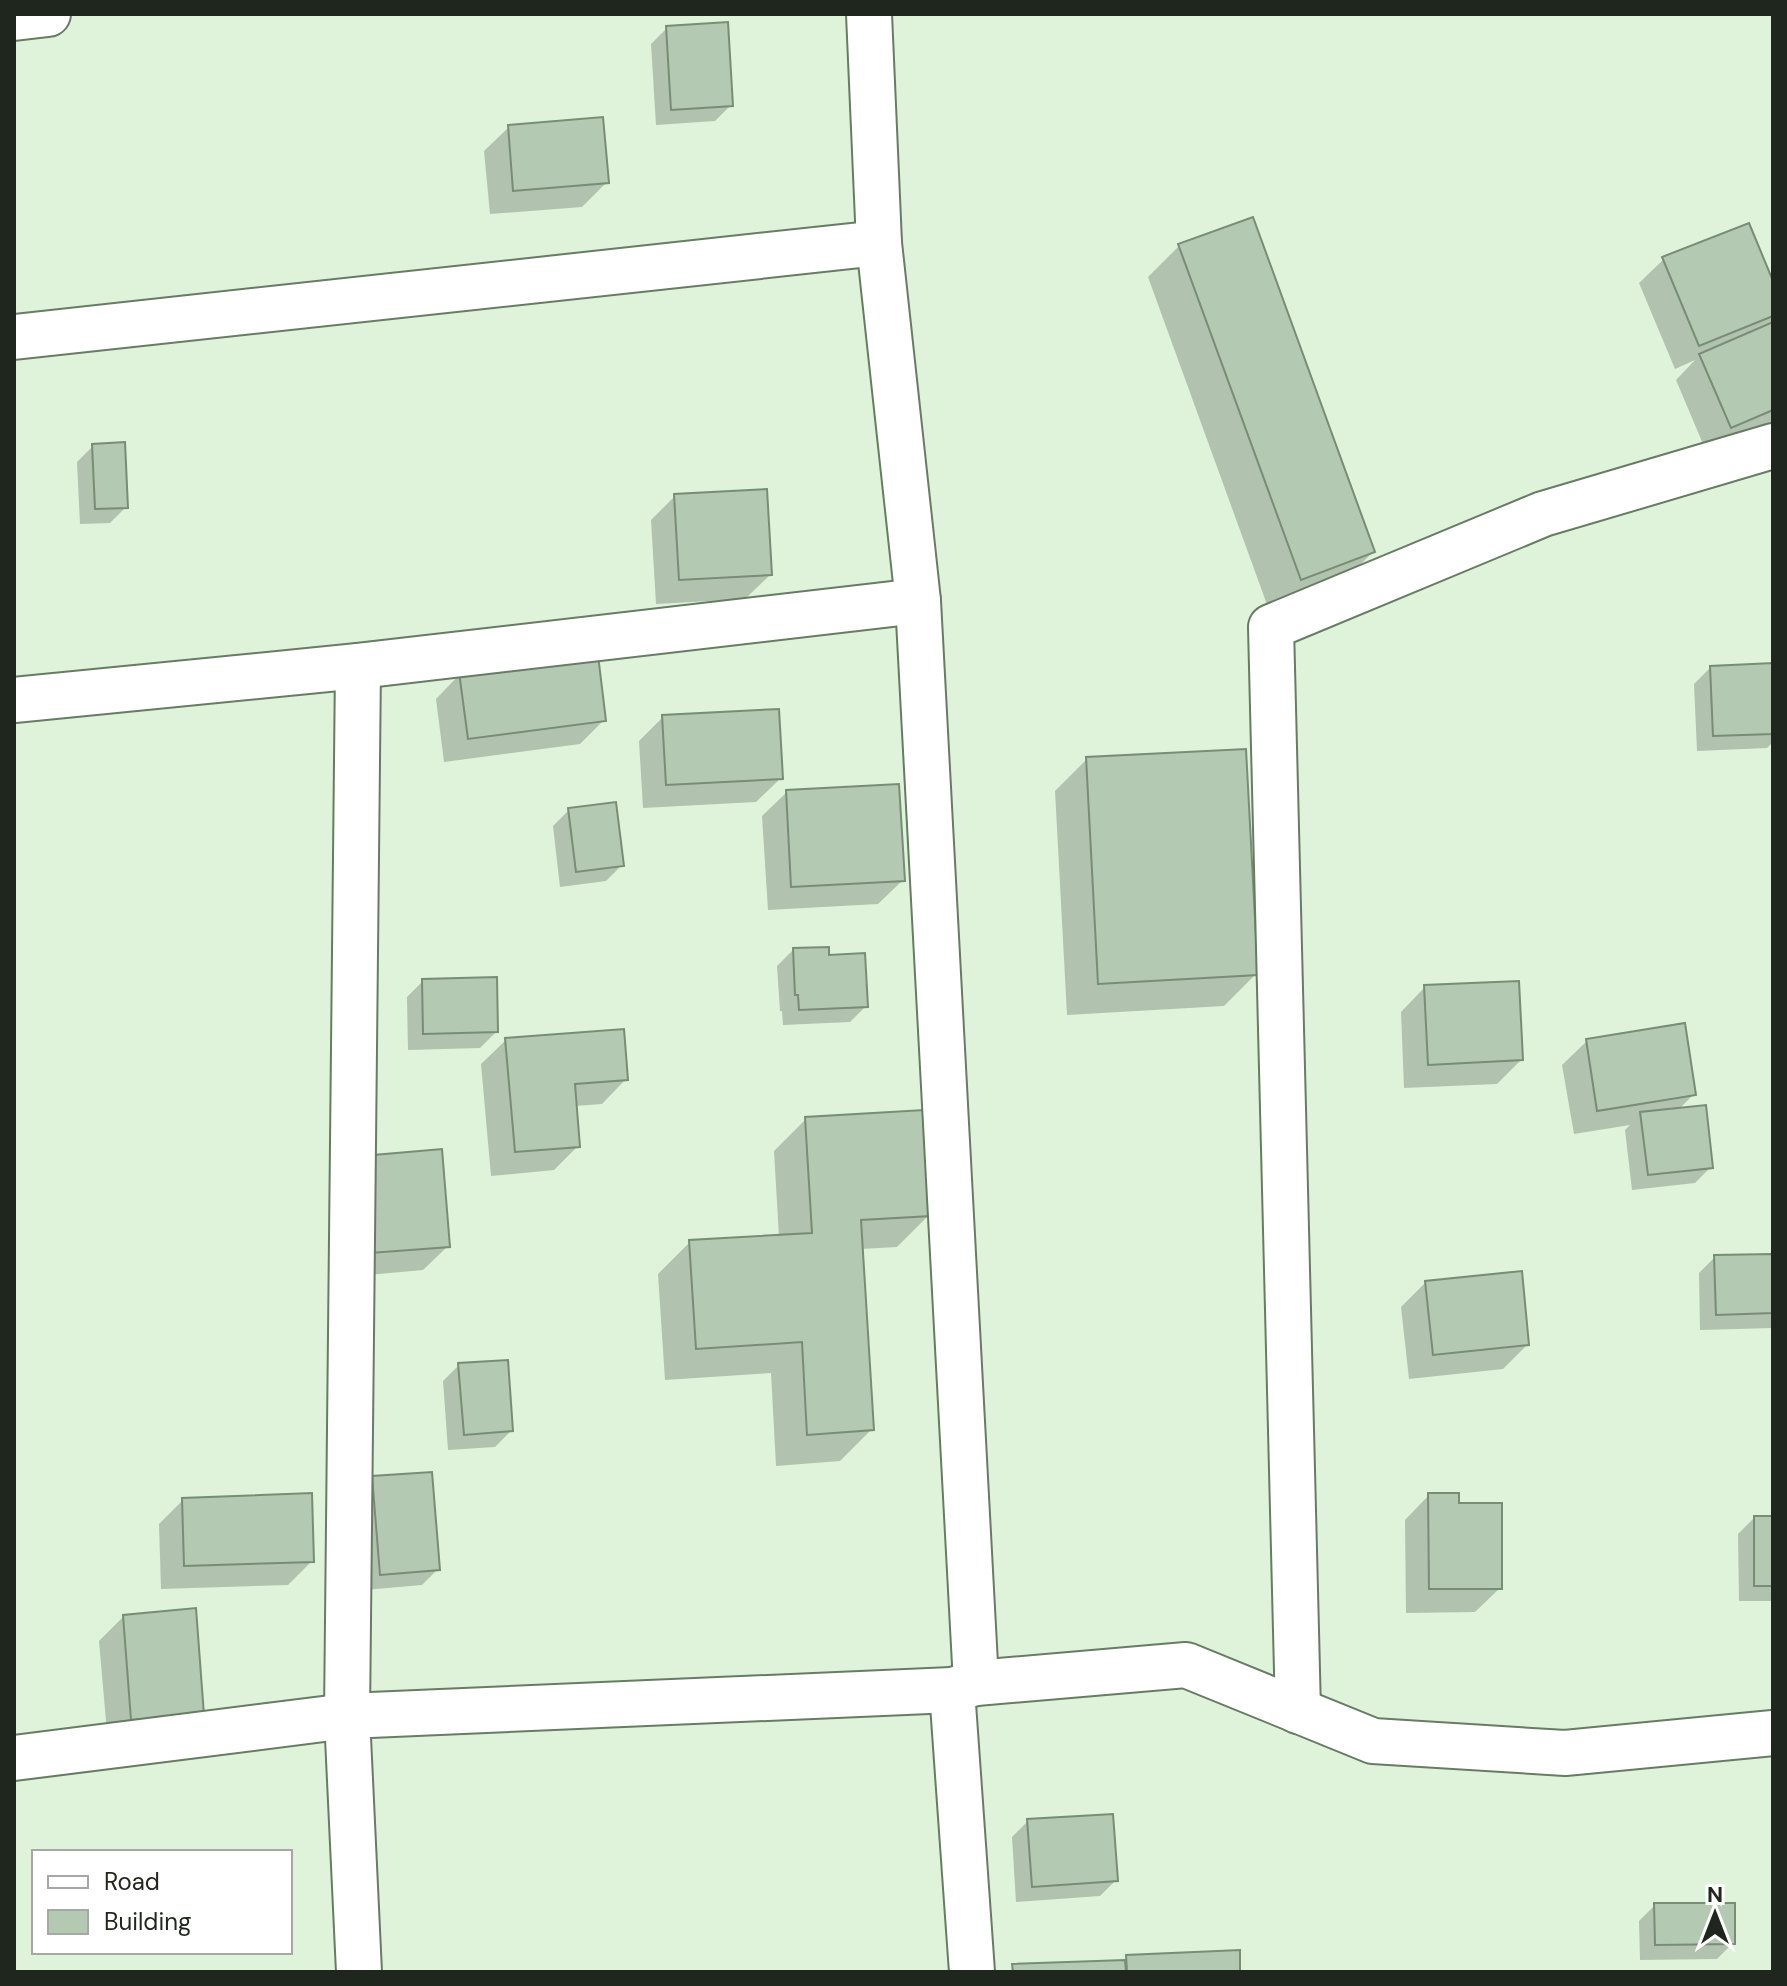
<svg xmlns="http://www.w3.org/2000/svg" width="1787" height="1986" font-family="'DM Sans',sans-serif">
	<rect width="100%" height="100%" fill="#def3da"/>
	<!-- shadow -->
	<g fill="#0003">
		<path d="M667 28 731 105 715 121 656 125 651 44Z"/>
		<path d="M509 127 607 182 582 207 490 214 484 151Z"/>
		<path d="M1179 246 1373 552 1341 584 1269 610 1148 277Z"/>
		<path d="M1664 259 1773 287V320L1766 327 1773 325V423L1706 451 1676 380 1695 360 1675 369 1639 283Z"/>
		<path d="M93 446 126 507 110 523 80 524 77 462Z"/>
		<path d="M675 496 770 575 745 599 656 604 651 520Z"/>
		<path d="M1773 665V742L1767 748 1697 751 1694 684 1710 668Z"/>
		<path d="M460 674 604 720 580 744 444 762 436 699Z"/>
		<path d="M663 717 781 778 756 802 643 808 639 741Z"/>
		<path d="M1087 759 1256 974 1224 1006 1067 1015 1055 791Z"/>
		<path d="M787 792 903 880 878 904 768 910 762 816Z"/>
		<path d="M569 810 622 865 606 881 560 887 553 826Z"/>
		<path d="M793 950 826 957 866 1006 850 1022 783 1025 782 1011H780L777 966Z"/>
		<path d="M423 981 496 1032 480 1048 408 1050 407 997Z"/>
		<path d="M1425 987 1521 1060 1497 1084 1404 1088 1401 1012Z"/>
		<path d="M506 1040 626 1079 602 1104 575 1106 578 1146 554 1170 491 1176 481 1064Z"/>
		<path d="M1587 1041 1694 1094 1678 1110 1711 1167 1695 1183 1632 1190 1625 1130 1630 1125 1574 1134 1562 1065Z"/>
		<path d="M806 1119 929 1215 897 1247 861 1249 872 1429 840 1461 776 1466 771 1373 665 1380 658 1274 690 1242 779 1237 774 1151Z"/>
		<path d="M338 1182 448 1246 423 1270 346 1277Z"/>
		<path d="M1773 1256V1328L1700 1330 1699 1273 1715 1257Z"/>
		<path d="M1426 1282 1527 1345 1503 1369 1409 1379 1401 1307Z"/>
		<path d="M459 1365 511 1431 495 1447 448 1450 443 1381Z"/>
		<path d="M373 1478 438 1569 422 1585 365 1590 357 1494Z"/>
		<path d="M1429 1495 1457 1505 1500 1588 1475 1612 1406 1613 1405 1520Z"/>
		<path d="M183 1500 312 1561 288 1585 161 1589 159 1524Z"/>
		<path d="M1754 1518H1773V1601H1739L1738 1534Z"/>
		<path d="M124 1616 202 1714 108 1744 99 1641Z"/>
		<path d="M1028 1821 1116 1880 1100 1896 1016 1902 1012 1837Z"/>
		<path d="M1655 1905 1733 1943 1717 1959 1640 1960 1639 1921Z"/>
	</g>
	<!-- building -->
	<g fill="#b4c9b1" stroke="#798c76" stroke-width="2">
		<path d="M728 22 733 106 671 110 666 26Z"/>
		<path d="M603 117 609 183 513 191 508 125Z"/>
		<path d="M1253 217 1375 552 1301 580 1178 244Z"/>
		<path d="M1749 223 1773 281V316L1699 346 1662 257Z"/>
		<path d="M1773 322V410L1731 428 1699 354Z"/>
		<path d="M125 442 128 508 95 509 92 444Z"/>
		<path d="M767 489 772 575 679 580 674 494Z"/>
		<path d="M598 655 606 721 468 739 459 672Z"/>
		<path d="M1773 663V734L1713 736 1710 666Z"/>
		<path d="M779 709 783 779 666 785 662 715Z"/>
		<path d="M1246 749 1258 975 1098 984 1086 757Z"/>
		<path d="M899 784 905 881 791 887 786 790Z"/>
		<path d="M616 802 624 866 576 872 568 808Z"/>
		<path d="M829 947V955L865 953 868 1007 799 1010 798 995H795L793 948Z"/>
		<path d="M497 977 498 1032 423 1034 422 979Z"/>
		<path d="M1519 981 1523 1060 1428 1065 1424 985Z"/>
		<path d="M1685 1023 1696 1095 1597 1111 1586 1039Z"/>
		<path d="M624 1029 628 1080 575 1084 580 1147 515 1152 505 1038Z"/>
		<path d="M1706 1105 1713 1168 1648 1175 1640 1112Z"/>
		<path d="M924 1110 931 1216 861 1220 874 1430 807 1435 802 1342 696 1349 689 1240 812 1233 805 1117Z"/>
		<path d="M442 1149 450 1247 370 1253 362 1156Z"/>
		<path d="M1773 1254V1313L1716 1315 1714 1255Z"/>
		<path d="M1522 1271 1529 1345 1433 1355 1425 1281Z"/>
		<path d="M508 1360 513 1431 464 1435 458 1363Z"/>
		<path d="M432 1472 440 1570 380 1575 372 1476Z"/>
		<path d="M312 1493 314 1562 184 1566 182 1498Z"/>
		<path d="M1428 1493H1459V1503H1502V1589H1429Z"/>
		<rect x="1754" y="1516" width="19" height="70"/>
		<path d="M196 1608 204 1715 131 1720 123 1615Z"/>
		<path d="M1113 1814 1118 1881 1032 1887 1027 1819Z"/>
		<path d="M1654 1903H1735V1944L1655 1945Z"/>
		<path d="M1240 1950V1972H1127L1126 1955Z"/>
		<path d="M1125 1960 1126 1972H1013L1012 1964Z"/>
	</g>
	<g fill="none" stroke-linecap="round" stroke-linejoin="round">
		<defs>
			<g id="minor">
				<path d="M869 14 879 243 918 601 976 1683"/>
				<path d="M14 18 48 14"/>
				<path d="M14 337 879 243"/>
				<path d="M358 666 347 1716 359 1972"/>
				<path d="M14 700 358 666 918 601"/>
				<path d="M952 1690 972 1972"/>
				<path d="M1298 1711 1271 627 1543 514 1773 446"/>
				<path d="M14 1758 347 1716 952 1690 976 1683 1186 1665 1373 1741 1565 1753 1773 1733"/>
			</g>
		</defs>
		<!-- minor casing -->
		<use href="#minor" stroke="#687b65" stroke-width="48"/>
		<!-- minor -->
		<use href="#minor" stroke="#fff" stroke-width="44"/>
	</g>
	<!-- border -->
	<rect width="1787" height="1986" fill="none" stroke="#1f261d" stroke-width="32"/>
	<!-- legend -->
	<rect x="32" y="1850" width="260" height="104" fill="#ffffff" stroke="#a5a8a5" stroke-width="2"/>
	<rect x="48" y="1876" width="40" height="12" fill="#ffffff" stroke="#a5a8a5" stroke-width="2"/>
	<text x="104" y="1890" font-size="24" fill="#1f261d">Road</text>
	<rect x="48" y="1910" width="40" height="24" fill="#b4c9b1" stroke="#a5a8a5" stroke-width="2"/>
	<text x="104" y="1930" font-size="24" fill="#1f261d">Building</text>
	<!-- north arrow -->
	<g transform="translate(1715 1914)" stroke="#ffffff" stroke-width="6" paint-order="stroke">
	<path d="M0-6L14 30L0 20L-14 30Z" fill="#1f261d"/>
	<text y="-12" font-size="22" font-weight="bold" text-anchor="middle" fill="#1f261d">N</text>
	</g>
</svg>
